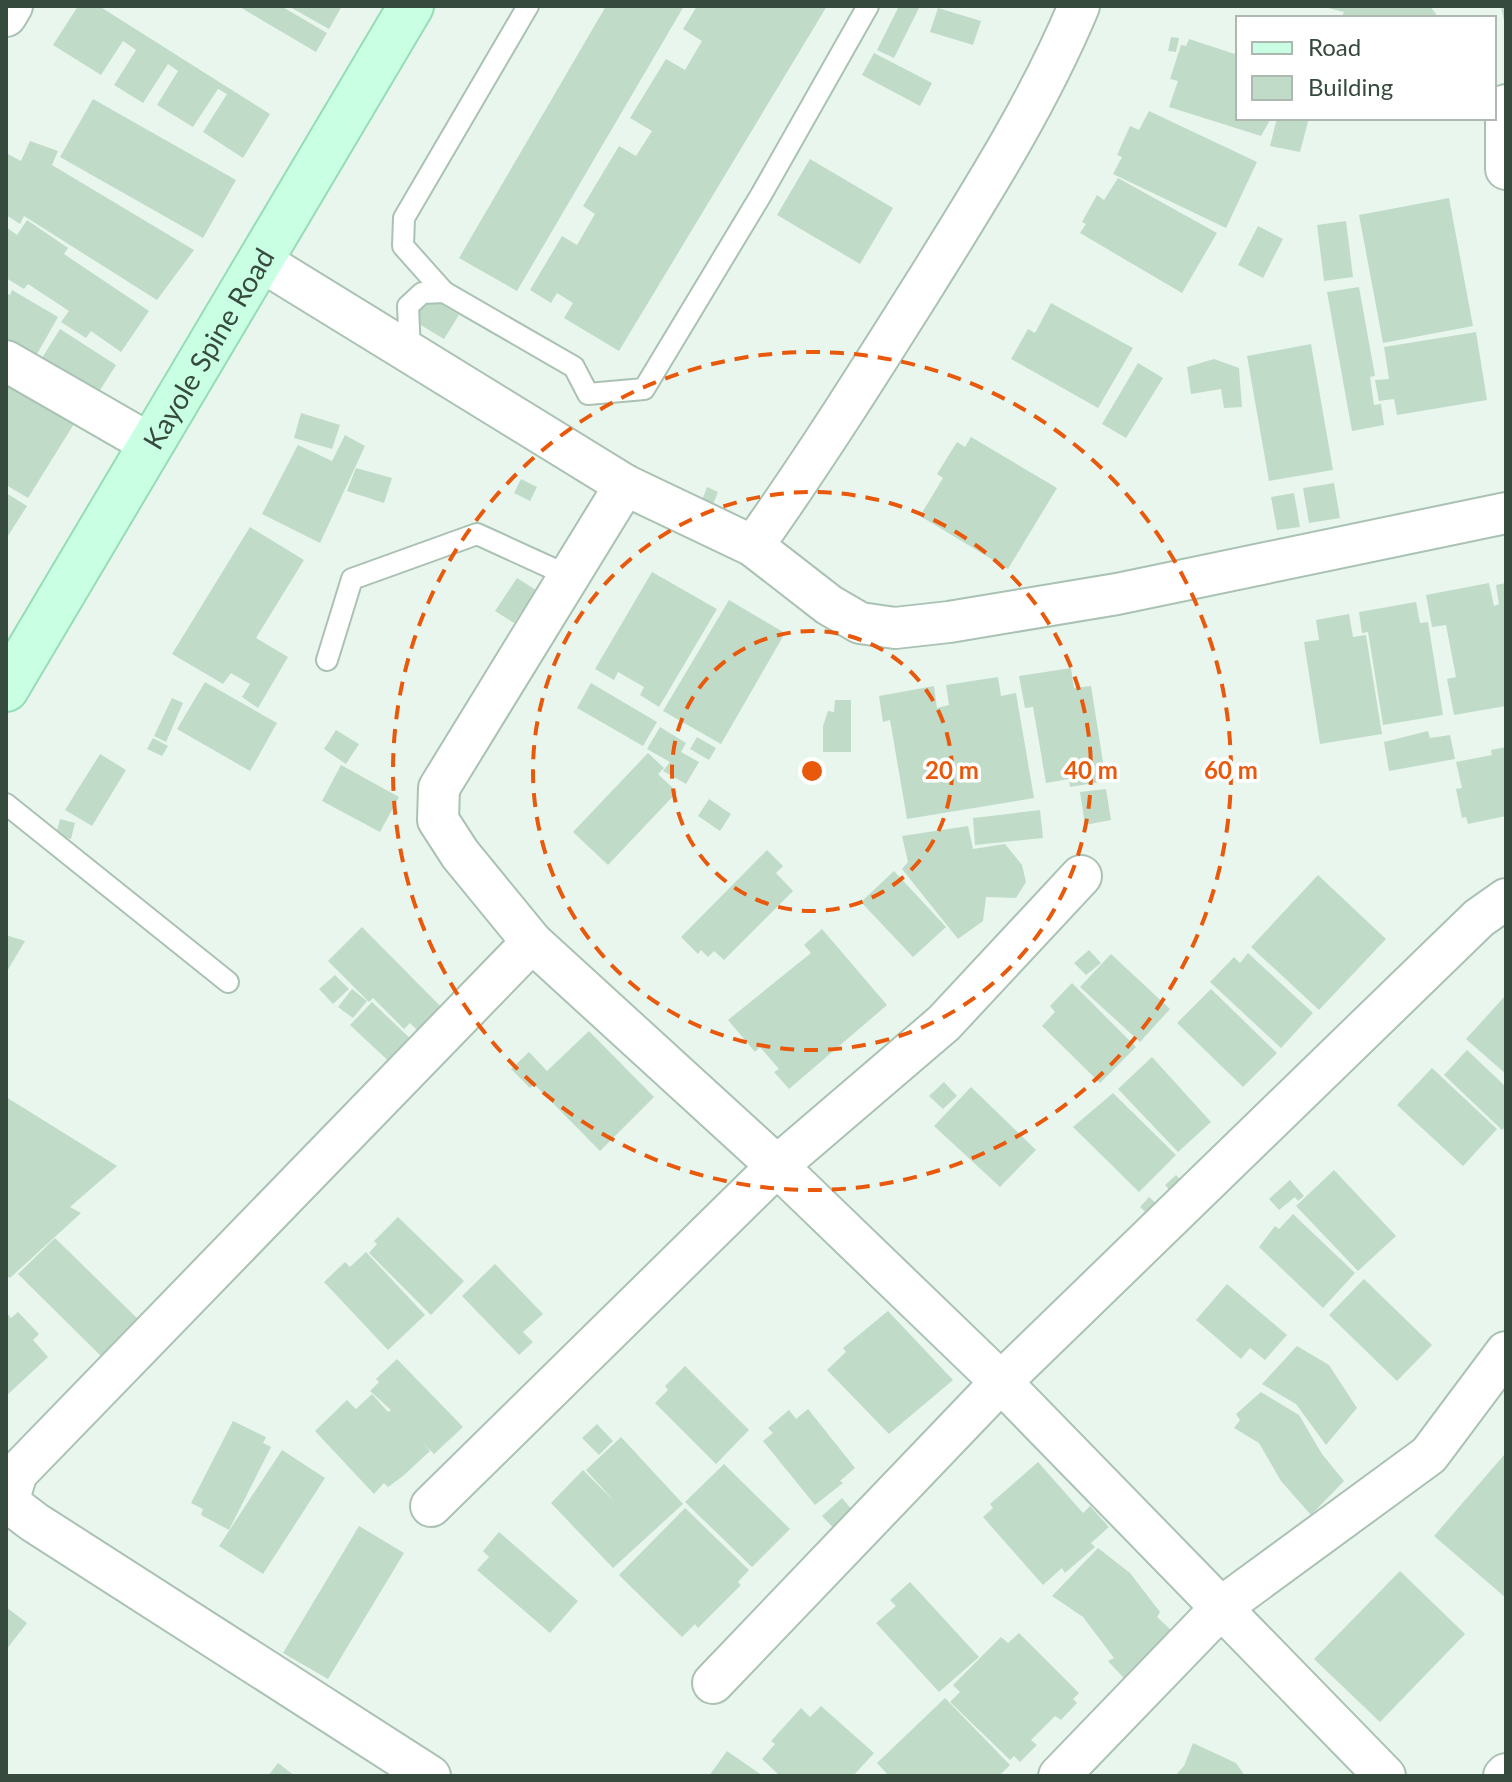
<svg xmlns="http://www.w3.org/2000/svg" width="1512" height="1782" font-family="Lato,sans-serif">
	<rect width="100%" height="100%" fill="#e9f6ee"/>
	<!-- building -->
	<g fill="#c0dcc9">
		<path d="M78 6H99L270 114 243 158 203 132 227 94 218 89 193 127 157 105 178 71 168 64 143 103 114 85 136 50 123 41 101 75 53 45Z"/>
		<path d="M238 6H281L327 33 316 52Z"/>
		<path d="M288 6H342L329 29Z"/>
		<path d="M606 6H684L517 291 459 258Z"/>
		<path d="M697 6H827L619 351 564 318 573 303 557 293 551 303 530 290 562 236 577 245 595 214 583 206 619 146 636 156 652 131 630 118 666 59 685 70 702 41 683 29Z"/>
		<path d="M899 6H920L894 58 877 50Z"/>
		<path d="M1320 6H1430L1439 18H1341L1344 12Z"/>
		<path d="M1501 6H1506V26H1505Z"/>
		<path d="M938 8 981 21 973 45 930 32Z"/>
		<path d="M1171 37 1179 38 1176 52 1168 51Z"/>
		<path d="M1189 39 1238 55V118H1271L1261 136 1169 107 1178 81 1170 79 1181 45 1186 46Z"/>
		<path d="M874 53 932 83 920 106 862 75Z"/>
		<path d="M93 99 236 180 203 238 60 157Z"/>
		<path d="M1149 111 1257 162 1226 228 1113 174 1122 157 1117 155 1130 126 1139 130Z"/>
		<path d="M1277 118H1309L1300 152 1270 146Z"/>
		<path d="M30 141 58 151 52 165 194 250 157 300 24 216 20 224 6 215V157L8 154 21 161Z"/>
		<path d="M810 159 893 208 860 264 777 215Z"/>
		<path d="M1118 178 1217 233 1182 293 1080 233 1086 224 1082 222 1097 195 1104 200Z"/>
		<path d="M1449 198 1473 326 1383 343 1359 215Z"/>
		<path d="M27 220 68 248 64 254 149 311 121 352 91 331 86 338 61 322 69 311 28 284 24 289 6 278V227L17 235Z"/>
		<path d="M1346 221 1353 277 1324 281 1317 225Z"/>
		<path d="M1258 226 1283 239 1263 278 1238 265Z"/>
		<path d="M1359 287 1375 376 1370 377 1374 405 1381 404 1384 425 1352 431 1327 292Z"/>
		<path d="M12 290 58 317 32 363 6 349V293L10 295Z"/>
		<path d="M429 297 459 315 444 339 414 321Z"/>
		<path d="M1051 303 1133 348 1098 408 1011 359 1028 329 1035 333Z"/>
		<path d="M60 329 116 365 90 406 34 371Z"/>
		<path d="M1476 332 1487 400 1397 415 1394 399 1379 401 1375 380 1389 379 1384 347Z"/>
		<path d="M1311 344 1333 470 1269 481 1247 356Z"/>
		<path d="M1214 359 1239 368 1242 407 1224 408 1221 389 1191 394 1187 367Z"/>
		<path d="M6 363 82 411 28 498 6 485Z"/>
		<path d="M1138 363 1163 378 1126 438 1102 424Z"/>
		<path d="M301 413 340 425 332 449 294 438Z"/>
		<path d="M345 435 365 446 320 543 262 514 298 445 332 461Z"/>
		<path d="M971 437 1057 488 1008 569 920 516 943 478 937 474 957 442 965 447Z"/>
		<path d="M356 468 392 478 384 503 347 491Z"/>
		<path d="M521 479 537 487 530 501 514 493Z"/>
		<path d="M1334 483 1340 518 1309 523 1303 488Z"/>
		<path d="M707 487 718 492 712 507 701 503Z"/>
		<path d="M6 493 27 506 6 539Z"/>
		<path d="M1294 493 1300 527 1277 530 1271 497Z"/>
		<path d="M250 527 304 560 256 638 288 657 258 708 242 697 250 684 231 673 223 684 172 654Z"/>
		<path d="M652 572 717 609 659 707 640 695 644 687 618 672 614 680 595 669Z"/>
		<path d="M517 578 536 590 514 623 495 611Z"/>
		<path d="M1489 583 1494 606 1499 604 1496 585 1506 583V706L1454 715 1447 679 1456 677 1446 625 1432 627 1426 595Z"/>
		<path d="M729 600 785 633 721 744 663 711Z"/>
		<path d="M1416 602 1420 623 1428 622 1443 715 1383 725 1368 632 1362 633 1359 612Z"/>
		<path d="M1349 614 1353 637 1366 635 1382 734 1320 744 1304 642 1319 640 1316 620Z"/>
		<path d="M1071 668 1074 688 1091 686 1106 781 1070 787 1069 779 1046 783 1033 707 1025 708 1019 676Z"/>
		<path d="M998 677 1001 696 1016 693 1034 798 907 819 890 720 883 722 879 696 934 686 937 708 949 705 946 685Z"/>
		<path d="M205 682 277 723 250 771 177 729Z"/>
		<path d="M591 683 657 722 643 746 577 708Z"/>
		<path d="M172 698 183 703 166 742 154 736Z"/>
		<path d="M835 700H851V752H823V726L828 711 834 712Z"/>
		<path d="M660 727 686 743 681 752 699 762 686 784 663 771 670 762 647 749Z"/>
		<path d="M336 730 359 744 346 764 324 749Z"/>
		<path d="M1428 731 1430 738 1450 735 1455 759 1389 771 1384 742Z"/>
		<path d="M697 737 716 748 709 760 690 749Z"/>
		<path d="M153 738 168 746 162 756 147 749Z"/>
		<path d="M1506 747V816L1468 824 1466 817 1462 818 1456 789 1462 788 1456 762 1492 755 1491 750Z"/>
		<path d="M648 753 664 768 658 774 677 792 608 865 573 832Z"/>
		<path d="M100 754 126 770 92 826 65 810Z"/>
		<path d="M341 765 399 797 380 832 322 801Z"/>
		<path d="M1106 789 1111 820 1085 825 1080 792Z"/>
		<path d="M709 799 731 814 720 831 698 816Z"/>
		<path d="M1040 810 1043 838 975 845 973 818Z"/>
		<path d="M60 819 75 823 71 839 56 835Z"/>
		<path d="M968 826 973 849 1005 844 1022 865 1026 882 1016 898 986 897 983 921 958 939 902 869 908 862 902 836Z"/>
		<path d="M767 850 783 866 776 873 793 891 724 960 714 951 708 957 701 950 698 954 681 937Z"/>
		<path d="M894 871 946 927 913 957 861 902Z"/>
		<path d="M1318 875 1386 939 1319 1010 1251 947Z"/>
		<path d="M362 927 450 1016 426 1039 410 1023 404 1029 373 998 369 1002 328 961Z"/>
		<path d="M822 929 887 1005 789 1089 774 1072 779 1069 760 1047 755 1052 728 1020 811 953 804 945Z"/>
		<path d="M6 935 25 941 6 973Z"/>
		<path d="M1089 950 1101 963 1086 975 1074 963Z"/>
		<path d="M1248 953 1313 1013 1281 1048 1210 982 1234 957 1240 963Z"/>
		<path d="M1111 954 1170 1009 1140 1042 1080 987Z"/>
		<path d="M335 975 349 989 333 1004 319 989Z"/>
		<path d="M1072 983 1136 1047 1100 1083 1042 1026 1055 1012 1050 1006Z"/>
		<path d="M352 989 367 1001 353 1018 338 1007Z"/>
		<path d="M1211 989 1277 1053 1243 1087 1177 1023Z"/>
		<path d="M1506 995V1074L1466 1039Z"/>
		<path d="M372 1002 417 1045 396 1068 350 1025Z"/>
		<path d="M589 1031 654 1097 600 1151 534 1084 530 1088 511 1069 529 1052 547 1071Z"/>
		<path d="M1467 1050 1506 1087V1126L1502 1130 1444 1075Z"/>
		<path d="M1152 1057 1211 1122 1178 1152 1118 1089Z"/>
		<path d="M1432 1068 1497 1129 1463 1166 1397 1105Z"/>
		<path d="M944 1082 957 1096 943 1109 929 1096Z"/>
		<path d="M971 1087 1036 1150 1000 1187 934 1126Z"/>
		<path d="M1113 1093 1176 1155 1139 1192 1073 1127Z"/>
		<path d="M6 1097 117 1166 70 1207 81 1213 10 1278 6 1275Z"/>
		<path d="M1334 1170 1396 1236 1358 1271 1296 1206Z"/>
		<path d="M1176 1175 1188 1188 1177 1198 1165 1185Z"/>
		<path d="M1290 1180 1304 1196 1298 1201 1295 1197 1279 1210 1269 1199Z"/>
		<path d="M1149 1197 1168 1214 1159 1224 1140 1207Z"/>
		<path d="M1293 1214 1355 1273 1323 1308 1259 1247 1275 1226 1279 1229Z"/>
		<path d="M398 1217 464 1281 431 1315 369 1253 377 1244 374 1241Z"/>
		<path d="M55 1238 143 1324 107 1362 18 1274Z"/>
		<path d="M366 1252 425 1315 388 1350 324 1282 345 1262 350 1267Z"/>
		<path d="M495 1264 543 1314 523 1332 533 1342 519 1355 462 1296Z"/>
		<path d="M1364 1279 1432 1345 1397 1381 1329 1315Z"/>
		<path d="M1227 1284 1287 1335 1265 1360 1250 1348 1241 1359 1196 1320Z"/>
		<path d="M888 1311 953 1380 889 1434 827 1370 846 1352 843 1348Z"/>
		<path d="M6 1312 11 1318 18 1312 39 1334 33 1340 48 1357 6 1396Z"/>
		<path d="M1297 1346 1329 1365 1357 1408 1326 1445 1296 1404 1262 1384Z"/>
		<path d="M397 1359 463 1427 434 1454 424 1444 430 1451 403 1476 388 1487 384 1483 374 1494 315 1431 347 1400 356 1409 372 1394 388 1412 391 1410 370 1391 379 1382 376 1379Z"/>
		<path d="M685 1366 749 1430 716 1464 655 1403 668 1390 665 1386Z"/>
		<path d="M1261 1392 1299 1415 1322 1454 1344 1481 1311 1515 1281 1481 1259 1443 1234 1428 1240 1420 1236 1414Z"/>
		<path d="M808 1409 855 1468 840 1481 843 1483 815 1505 763 1441 773 1433 768 1428 789 1410 796 1419Z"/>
		<path d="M233 1421 266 1437 263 1443 271 1447 229 1530 201 1515 203 1509 191 1503Z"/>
		<path d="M597 1424 613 1441 599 1455 582 1438Z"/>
		<path d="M621 1437 683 1504 613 1568 551 1503 583 1470 615 1502 586 1470Z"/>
		<path d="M282 1450 325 1478 263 1574 219 1546Z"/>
		<path d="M1504 1455 1506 1456V1598L1434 1536Z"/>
		<path d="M1038 1462 1083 1513 1090 1506 1109 1527 1091 1543 1095 1547 1065 1573 1062 1568 1043 1585 983 1517 993 1508 990 1504Z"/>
		<path d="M724 1464 790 1529 752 1567 685 1502Z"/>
		<path d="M842 1498 862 1522 843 1538 822 1516Z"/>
		<path d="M685 1508 749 1570 738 1582 741 1585 698 1628 695 1624 682 1637 619 1575Z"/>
		<path d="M359 1526 404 1553 328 1679 283 1653Z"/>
		<path d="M499 1532 578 1601 550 1633 477 1570 489 1557 483 1551Z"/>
		<path d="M1098 1548 1130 1573 1160 1612 1157 1617 1173 1632 1136 1691 1108 1661 1114 1658 1083 1617 1052 1596Z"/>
		<path d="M1400 1571 1465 1634 1380 1722 1314 1659Z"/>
		<path d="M910 1582 979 1657 939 1692 876 1623 896 1606 890 1600Z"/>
		<path d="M6 1607 27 1623 6 1650Z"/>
		<path d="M1019 1633 1079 1693 1073 1699 1077 1703 1061 1720 1055 1716 1031 1740 1037 1745 1020 1762 1014 1756 1010 1760 950 1702 960 1692 953 1685 1001 1637 1008 1643Z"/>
		<path d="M945 1698 1010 1765 999 1776H889L877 1763Z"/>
		<path d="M821 1706 874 1753 853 1776H780L762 1759 775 1744 771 1741 801 1708 810 1717Z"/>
		<path d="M1193 1743 1236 1763 1245 1776H1175L1184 1766Z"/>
		<path d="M727 1751 763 1776H709Z"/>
		<path d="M278 1763 295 1776H268Z"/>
	</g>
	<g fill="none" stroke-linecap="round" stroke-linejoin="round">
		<defs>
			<g id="service">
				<path d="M444 292 574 367 588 394 644 389 761 195 868 6"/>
				<path d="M410 353 408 306 422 293 444 292 403 246 404 218 528 6"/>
				<path d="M327 660 352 579 477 534 569 576"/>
				<path d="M6 804 228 982"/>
			</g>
			<g id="minor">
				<path d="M6 16 12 6"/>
				<path d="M1506 105V169"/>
				<path d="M261 261 625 485 753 546 829 605 860 623 895 628 949 622 1117 594 1506 513"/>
				<path d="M6 361 152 445"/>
				<path d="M625 485 439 788 438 820 460 854 532 942 777 1166 1001 1382 1385 1776"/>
				<path d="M753 546C814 460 870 371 926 282 982 192 1038 104 1079 6"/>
				<path d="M431 1506 777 1166 944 1023 1081 876"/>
				<path d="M713 1683 1001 1382 1479 918 1506 899"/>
				<path d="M430 1776 34 1522 13 1506 11 1492 17 1473 532 942"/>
				<path d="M1059 1776 1223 1606 1429 1455 1506 1352"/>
				<path d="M1504 1776 1506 1774"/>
			</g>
			<g id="secondary">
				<path id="s1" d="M6 689 411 6"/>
			</g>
		</defs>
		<!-- service casing -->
		<use href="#service" stroke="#aac2b3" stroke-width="24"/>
		<!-- minor casing -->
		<use href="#minor" stroke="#aac2b3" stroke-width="44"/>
		<!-- secondary casing -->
		<use href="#secondary" stroke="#96ddb6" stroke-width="48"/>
		<!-- service -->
		<use href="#service" stroke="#fff" stroke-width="20"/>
		<!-- minor -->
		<use href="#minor" stroke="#fff" stroke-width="40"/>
		<!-- secondary -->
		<use href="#secondary" stroke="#c9ffe3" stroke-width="44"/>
	</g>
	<!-- distance rings -->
	<g fill="none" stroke="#e8590c" stroke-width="4" stroke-dasharray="14 10">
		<circle cx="812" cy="771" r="140"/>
		<circle cx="812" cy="771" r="279"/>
		<circle cx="812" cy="771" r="419"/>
	</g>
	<g text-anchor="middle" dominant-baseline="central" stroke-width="7" stroke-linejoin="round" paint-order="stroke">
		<!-- street labels -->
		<g font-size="28" fill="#364a3d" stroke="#fff">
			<text stroke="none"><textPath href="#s1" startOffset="396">Kayole Spine Road</textPath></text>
		</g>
	</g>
	<circle cx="812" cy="771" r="12" fill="#e8590c" stroke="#fff" stroke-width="4"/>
	<g font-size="24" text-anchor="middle" font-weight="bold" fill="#e8590c" stroke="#fff" stroke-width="7" stroke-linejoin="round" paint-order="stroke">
		<text x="952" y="779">20 m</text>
		<text x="1091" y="779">40 m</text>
		<text x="1231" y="779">60 m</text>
	</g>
	<!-- border -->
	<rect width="1512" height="1782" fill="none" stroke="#364a3d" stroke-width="16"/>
	<!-- legend -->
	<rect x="1236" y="16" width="260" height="104" fill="#ffffff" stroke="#afb7b1" stroke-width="2"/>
	<rect x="1252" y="42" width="40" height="12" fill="#c9ffe3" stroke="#afb7b1" stroke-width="2"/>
	<text x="1308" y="56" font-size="24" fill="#364a3d">Road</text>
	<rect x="1252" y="76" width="40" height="24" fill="#c0dcc9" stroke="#afb7b1" stroke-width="2"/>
	<text x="1308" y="96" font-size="24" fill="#364a3d">Building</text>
</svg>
